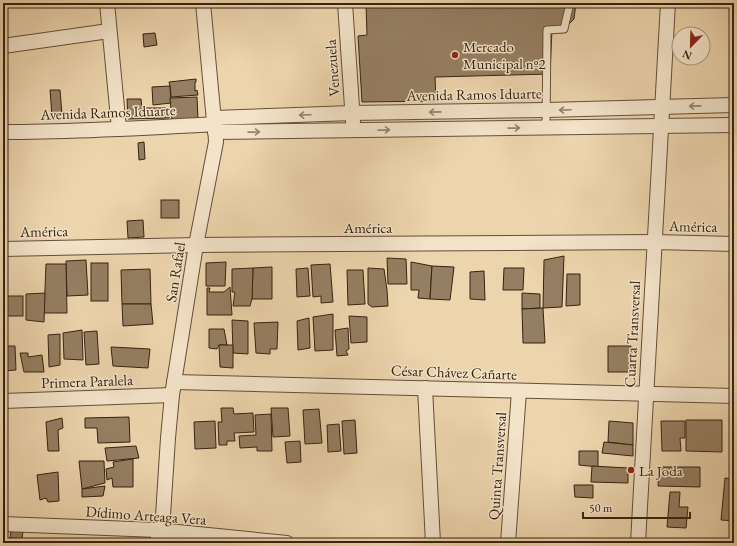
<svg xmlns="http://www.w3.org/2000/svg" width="737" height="546" font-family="'EB Garamond',serif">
	<rect width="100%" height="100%" fill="#ecd4ac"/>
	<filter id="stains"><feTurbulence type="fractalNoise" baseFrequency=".005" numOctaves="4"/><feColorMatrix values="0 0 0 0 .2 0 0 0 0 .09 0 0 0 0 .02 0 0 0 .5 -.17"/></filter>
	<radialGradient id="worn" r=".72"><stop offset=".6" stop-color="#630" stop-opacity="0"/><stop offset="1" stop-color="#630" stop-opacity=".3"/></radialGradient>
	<!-- building -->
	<g fill="#957f62" stroke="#372211">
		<path d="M366 3H576L574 19 564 29H552L550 74 435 77 436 101 362 102 358 36 367 35Z"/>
		<path d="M155 33 157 45 144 47 143 34Z"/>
		<path d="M196 79V82H195V91L197 90 198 95 171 97 170 86 169 82Z"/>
		<path d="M170 86 171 103 153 105 152 87Z"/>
		<path d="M50 90H60L62 115 52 116Z"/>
		<path d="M197 97 198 119 172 121 170 98Z"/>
		<path d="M127 99H141L142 108H169V118L128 119Z"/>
		<path d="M144 142 145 159 139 160 138 143Z"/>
		<rect x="161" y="200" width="18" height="18"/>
		<path d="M143 220 144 237 128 238 127 221Z"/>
		<path d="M564 256 562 307 543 308 544 260Z"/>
		<path d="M387 258 406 259 407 284H388Z"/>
		<path d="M86 260 88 295 67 296 66 261Z"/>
		<path d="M226 262 225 286H206V263Z"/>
		<path d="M411 262 432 266 430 299 418 298 419 290H411Z"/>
		<rect x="91" y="263" width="17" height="38"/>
		<path d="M46 264H66L67 313H44Z"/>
		<path d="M330 264 333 302 321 303V296L313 297 311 265Z"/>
		<path d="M432 266 454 267 450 300 430 299Z"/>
		<path d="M272 267V299H252L253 268Z"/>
		<path d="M253 268 252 299 250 306H233L235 292H232V269Z"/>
		<path d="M308 268 310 296 297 297 296 269Z"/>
		<path d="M368 268 384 269 387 290 388 306 372 307 368 304Z"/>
		<path d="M504 268H524L523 290H503Z"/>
		<path d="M150 269 151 304H122L121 270Z"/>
		<path d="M347 270H363L365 304 348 305Z"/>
		<path d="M484 271 485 300 470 299V272Z"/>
		<path d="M567 274H580V305L566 306Z"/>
		<path d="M230 287 232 315H207V288H210L209 292H224Z"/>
		<path d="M45 293 44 322 26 320V294Z"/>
		<path d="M522 293 540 294V308L522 309Z"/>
		<rect x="3" y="296" width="20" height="20"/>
		<path d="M122 304H151L153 324 123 326Z"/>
		<path d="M543 308 545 343H523L522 309Z"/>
		<path d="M333 314V350L315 351 313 317Z"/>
		<path d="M349 316 367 317V342L351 343Z"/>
		<path d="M309 318 310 348 298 350 297 321Z"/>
		<path d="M232 320 248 321V354L233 353Z"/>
		<path d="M278 322 277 349H270V354L256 353 254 323Z"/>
		<path d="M348 328 349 349 346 351 348 355 337 356 335 330Z"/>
		<path d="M209 329H224L227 345H219L217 349 209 348Z"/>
		<path d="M82 330 83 360 64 359 63 333Z"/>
		<path d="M97 331 99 364 86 365 84 332Z"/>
		<path d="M60 334V365L49 367 48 335Z"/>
		<path d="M219 345H233V368L220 367Z"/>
		<path d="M3 346H15L16 370 3 371Z"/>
		<path d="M608 346H631L630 372H608Z"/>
		<path d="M111 347 150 349 148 368 113 366Z"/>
		<path d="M20 353H28V357L42 355 44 372H24Z"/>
		<path d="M221 408H233L234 414 253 413 254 432 234 433 235 441H227V445H219L218 422H222Z"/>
		<path d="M271 408H288L290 436 273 437Z"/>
		<path d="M319 409 322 443 305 444 303 410Z"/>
		<path d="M271 414 272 451H257V447L240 448 239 436 256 435 255 415Z"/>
		<path d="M129 417 130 442 98 443 97 428H85V418Z"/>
		<path d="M62 418 63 428 58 430 59 451H48L46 422Z"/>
		<path d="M355 420 357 453 344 454 342 421Z"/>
		<path d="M686 420H722V452L686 451Z"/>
		<path d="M215 421 216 448 195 449 194 422Z"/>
		<path d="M609 421 633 423V445L608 442Z"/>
		<path d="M661 421H685V438H680L681 451H662Z"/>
		<path d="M339 424 341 451 328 452 327 425Z"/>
		<path d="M300 441 301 462 287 463 285 442Z"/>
		<path d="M604 442 633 445V456L602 453Z"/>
		<path d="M136 446 139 458 107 461 105 448Z"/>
		<path d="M579 451H598V467L579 465Z"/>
		<path d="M133 459V487H113L112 478 107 480 106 469 114 467 113 462Z"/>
		<path d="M79 461H104L105 483 82 489Z"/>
		<path d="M592 466 628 468V483L591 482Z"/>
		<path d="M659 467H700V487L658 486Z"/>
		<path d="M58 472 59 501 48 502 46 498 40 500 37 475Z"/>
		<path d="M725 478 734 479V521L721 520Z"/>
		<path d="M574 485H593V498L575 497Z"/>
		<path d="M105 486 103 496 82 497V489Z"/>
		<path d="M670 492H680L679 507H688L686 528 667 527Z"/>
		<path d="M11 530 23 531 22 539 10 538Z"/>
	</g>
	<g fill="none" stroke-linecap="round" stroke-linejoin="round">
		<defs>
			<path id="lane" d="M546 127 547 30 564 29 570 3"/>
			<g id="street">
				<path d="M107 3 119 129"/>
				<path d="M203 3 215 132 734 125"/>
				<path d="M345 3 353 122"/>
				<path d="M3 46 109 31"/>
				<path d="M214 118 352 113 546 110 734 105"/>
				<path d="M3 132C74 132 144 128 215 124L216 142 196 245 172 395 168 438 162 531 158 530V543"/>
				<path d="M3 249 196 245 654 242 734 244"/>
				<path d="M174 382 734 396"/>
				<path d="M425 388 433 543"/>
				<path d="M3 401 172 395"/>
				<path d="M3 524 158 530 287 543"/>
				<path d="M508 543 519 391"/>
				<path d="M638 543 668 3"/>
			</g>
		</defs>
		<!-- lane casing -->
		<use href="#lane" stroke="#644e38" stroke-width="9"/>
		<!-- street casing -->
		<use href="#street" stroke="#644e38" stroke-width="16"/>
		<!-- lane -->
		<use href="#lane" stroke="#f3e3c9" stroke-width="7"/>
		<!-- street -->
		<use href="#street" stroke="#f3e3c9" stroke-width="14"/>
	</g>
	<!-- one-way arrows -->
	<defs><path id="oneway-shaft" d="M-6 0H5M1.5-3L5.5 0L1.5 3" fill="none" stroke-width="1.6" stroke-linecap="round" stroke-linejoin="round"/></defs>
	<g stroke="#95826d">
		<use href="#oneway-shaft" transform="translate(695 106) rotate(179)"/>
		<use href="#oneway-shaft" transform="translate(565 110) rotate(178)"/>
		<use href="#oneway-shaft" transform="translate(435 112) rotate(179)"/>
		<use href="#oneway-shaft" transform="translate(305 115) rotate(178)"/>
		<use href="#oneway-shaft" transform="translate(514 128) rotate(-1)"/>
		<use href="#oneway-shaft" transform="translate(384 130) rotate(-1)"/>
		<use href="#oneway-shaft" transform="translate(254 132) rotate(-1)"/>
	</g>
	<!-- markers -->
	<g fill="#8f2418" stroke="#f3e3c9" stroke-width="1.5">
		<circle cx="455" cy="55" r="4"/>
		<circle cx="631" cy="470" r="4"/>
	</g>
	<g text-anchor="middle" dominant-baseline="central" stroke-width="3" stroke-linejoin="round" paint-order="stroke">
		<!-- poi labels -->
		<g font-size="15" fill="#372211" stroke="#f3e3c9" text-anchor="start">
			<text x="463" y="46">Mercado<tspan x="463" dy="17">Municipal nº2</tspan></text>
			<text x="639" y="470">La Joda</text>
		</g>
		<!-- street labels -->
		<g font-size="15" fill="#372211" stroke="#f3e3c9">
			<text transform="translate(332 68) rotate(-94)">Venezuela</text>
			<text transform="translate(474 94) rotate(-1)">Avenida Ramos Iduarte</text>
			<text transform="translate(108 112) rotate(-2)">Avenida Ramos Iduarte</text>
			<text transform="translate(693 226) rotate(1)">América</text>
			<text x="368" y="227">América</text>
			<text transform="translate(44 231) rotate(-1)">América</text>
			<text transform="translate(175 272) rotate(-81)">San Rafael</text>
			<text transform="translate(632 334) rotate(-87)">Cuarta Transversal</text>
			<text transform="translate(454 372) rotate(2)">César Chávez Cañarte</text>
			<text transform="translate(87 381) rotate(-2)">Primera Paralela</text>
			<text transform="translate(497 466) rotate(-86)">Quinta Transversal</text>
			<text transform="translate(146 515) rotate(4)">Dídimo Arteaga Vera</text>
		</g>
	</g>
	<!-- margin -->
	<rect width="737" height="546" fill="none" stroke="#ecd4ac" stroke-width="16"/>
	<rect x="4" y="4" width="729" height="538" fill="none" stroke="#372211" stroke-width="2"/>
	<rect x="8" y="8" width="721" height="530" fill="none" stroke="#372211"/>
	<!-- north arrow -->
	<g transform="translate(691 46) rotate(203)"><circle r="19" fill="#f3e3c9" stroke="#a8967f"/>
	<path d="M0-3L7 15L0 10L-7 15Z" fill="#8f2418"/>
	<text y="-6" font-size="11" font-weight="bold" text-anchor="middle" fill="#372211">N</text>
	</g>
	<!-- scale -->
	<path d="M583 512v6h107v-6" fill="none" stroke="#372211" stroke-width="2"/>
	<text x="589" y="512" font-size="12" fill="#372211" stroke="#f3e3c9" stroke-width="3" paint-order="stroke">50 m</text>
	<rect width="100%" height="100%" filter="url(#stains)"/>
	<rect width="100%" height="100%" fill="url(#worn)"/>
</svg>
